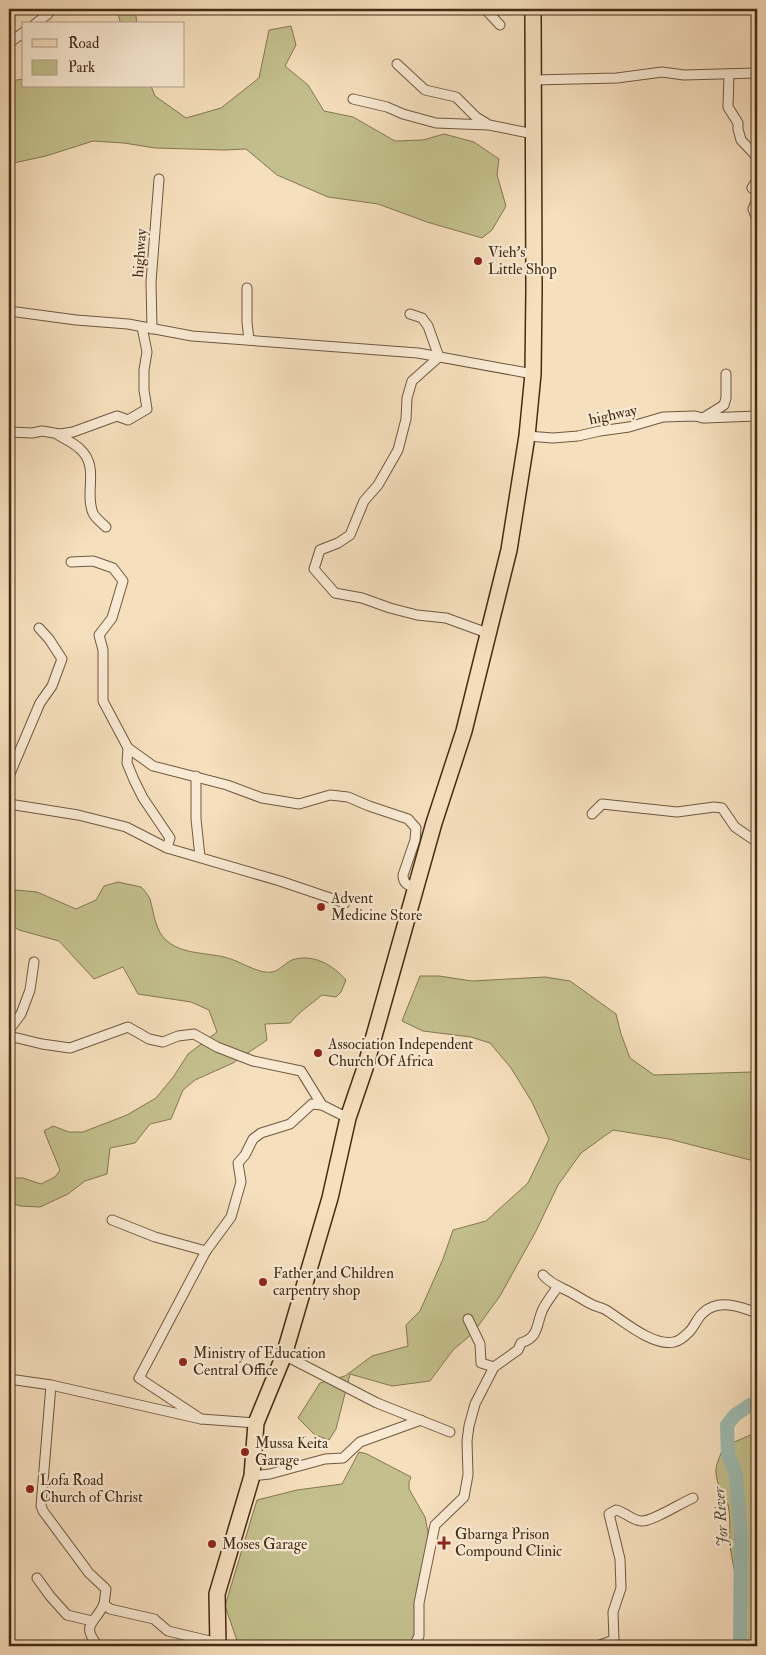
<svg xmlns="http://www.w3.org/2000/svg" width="766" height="1655" font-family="'IM FELL Double Pica',serif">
	<rect width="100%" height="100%" fill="#f6dfbd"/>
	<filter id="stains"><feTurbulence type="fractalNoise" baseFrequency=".004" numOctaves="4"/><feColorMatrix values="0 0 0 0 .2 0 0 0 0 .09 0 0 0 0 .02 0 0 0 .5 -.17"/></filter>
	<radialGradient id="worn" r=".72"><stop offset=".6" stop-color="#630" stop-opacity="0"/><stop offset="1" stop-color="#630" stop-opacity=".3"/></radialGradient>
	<!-- green -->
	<g fill="#c3c08d" stroke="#847651">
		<path d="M116 9H135L137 24H121Z"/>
		<path d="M291 26 296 45 285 66 308 85 324 111 353 117 395 141 423 140 444 134 474 142 499 159 497 175 506 206 492 230 482 238 427 222 378 204 328 197 277 175 246 149 225 150 155 148 124 143 93 141 46 156 9 164V81L24 79V86H151L155 96 186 118 221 108 259 78 269 30Z"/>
		<path d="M118 882 141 887C144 890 148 895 150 899 154 913 155 931 167 941 186 957 214 951 236 961 246 965 261 974 272 972 279 971 285 963 292 960 313 953 333 965 346 980L341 992 336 997 322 995C310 1005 300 1011 290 1023L265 1024 267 1040 233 1063 195 1080 183 1090 171 1119 150 1124 135 1143 110 1148 107 1174 85 1181 68 1194 40 1207 20 1206 9 1202V1178H23L41 1184 55 1177 60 1170 44 1131 53 1126 69 1132H83L127 1115 156 1098 174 1076 188 1054 217 1032 209 1010 191 1002 138 994 123 967 94 979 59 941 19 930 9 924V896L16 890 37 892 76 909 96 900 104 886Z"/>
		<path d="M420 976H439L472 981 545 977 570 981 616 1014 621 1034 630 1058 654 1075 752 1072V1041L757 1025V1159L750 1160 669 1139 613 1130 581 1153 558 1185 536 1231 500 1296 473 1333 453 1350 430 1381 392 1386 350 1374 336 1429 329 1440 315 1435 298 1418 320 1383 345 1376 372 1356 408 1346 406 1325 420 1311 443 1259 453 1230 486 1221 528 1183 549 1139 532 1102 511 1068 490 1043 471 1037 423 1031 402 1021Z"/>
		<path d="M755 1433H757V1499L754 1508 757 1528V1646H733C751 1626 732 1569 730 1544 729 1532 731 1517 728 1505 724 1494 717 1486 716 1473 715 1465 721 1455 723 1447Z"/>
		<path d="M359 1452 367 1454 411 1477 409 1482V1489L425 1517 428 1532V1555L418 1627 409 1646H239L225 1606 257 1500 297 1490 342 1484Z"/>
	</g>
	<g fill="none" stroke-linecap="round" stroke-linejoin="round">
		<!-- river -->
		<path stroke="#9dbcb3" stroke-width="14" d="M740 1646 741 1536 736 1475 728 1454 727 1425 735 1415 750 1405 757 1404"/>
		<defs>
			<g id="minor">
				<path d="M485 9 500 25"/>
				<path d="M35 24 48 14 51 9"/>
				<path d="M9 43 24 32"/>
				<path d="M397 64 425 90 456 97 476 117 486 123"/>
				<path d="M729 74 728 107 738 123V129L741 140 757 157"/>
				<path d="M533 80 617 78 662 72 684 75 757 73"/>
				<path d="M353 99 387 107 403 114 436 123 489 125 534 134"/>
				<path d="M757 180 752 188 757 192 756 202 753 209 757 219"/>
				<path d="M247 288V322L249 340"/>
				<path d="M9 311 76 320 128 324 192 336 418 353 533 374"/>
				<path d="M410 314 422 318 428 326 439 357 412 381 407 398 406 419 398 450 378 485 364 501 350 535 338 543 320 550 314 569 335 593 362 598 390 608 417 615 446 618 490 634"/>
				<path d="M152 329 151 282 159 179"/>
				<path d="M705 418 757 416"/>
				<path d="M9 432 32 433 42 431 60 434 73 432 117 416 128 420 147 409 144 390V370L147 352 142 327"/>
				<path d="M57 434C64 439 74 443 80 449 100 467 84 492 93 513 95 518 102 523 106 527"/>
				<path d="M527 436 553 438 578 436 600 431 629 427 663 417 695 416 703 418 724 405 726 398V374"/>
				<path d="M71 562 93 561 113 568 123 581 112 618 99 635 103 650V701L128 748 127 763 134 780 143 798 170 838 167 848"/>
				<path d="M128 748 153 766 227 785 262 798 299 804 330 795 348 797 369 806 408 819 416 828 415 840 403 875C403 884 408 885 415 888"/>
				<path d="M9 776 40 703 52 686 62 659 49 639 39 628"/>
				<path d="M196 776V819L200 857"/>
				<path d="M9 804 78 815 126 827 167 848 280 881 345 903"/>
				<path d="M592 814 602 804 677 812 714 807 722 808 735 827 757 842"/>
				<path d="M9 1030 21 1014 30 990 34 962"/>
				<path d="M9 1036 42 1044 70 1048 128 1027 149 1039 163 1042 178 1036 194 1034 217 1047 253 1061 301 1071 322 1105 348 1118"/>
				<path d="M112 1220 155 1237 206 1251"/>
				<path d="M543 1275C550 1283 558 1286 568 1291 576 1295 583 1300 591 1304 596 1307 601 1307 606 1310 622 1320 653 1347 674 1342 680 1341 685 1336 689 1332 695 1326 697 1318 703 1313 718 1298 741 1307 757 1313"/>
				<path d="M468 1319 480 1344 481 1363 494 1367 518 1350 521 1343C539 1337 536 1326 542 1311 546 1302 553 1294 558 1286"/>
				<path d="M284 1355 377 1403 450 1432"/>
				<path d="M9 1379 51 1385 201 1419 256 1423"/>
				<path d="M51 1385 41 1506 43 1511 89 1573 106 1589 104 1604 110 1609 154 1619 168 1631 218 1643"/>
				<path d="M201 1419 139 1378 206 1251 231 1217 241 1182 238 1163 245 1155 253 1139 261 1133 290 1124 312 1104 322 1105"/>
				<path d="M757 1472V1474"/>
				<path d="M252 1476 270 1474 325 1459 343 1458 360 1442 421 1420"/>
				<path d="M37 1578 50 1596 67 1615 92 1621"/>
				<path d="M98 1646C80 1624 95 1624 104 1604"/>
				<path d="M414 1646 419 1636V1603L435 1525 464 1497 468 1475 467 1441 469 1426 475 1404 494 1367"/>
				<path d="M597 1646 614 1640 613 1612 621 1588 620 1559 609 1514 616 1510C625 1512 633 1521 642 1521 653 1521 681 1503 693 1498"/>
			</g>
			<path id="primary" d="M218 1646 217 1594 252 1476 256 1423 284 1355 330 1198 348 1118 365 1068 434 823 464 731 509 550 527 436 533 374 534 290 533 9"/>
		</defs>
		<!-- minor casing -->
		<use href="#minor" stroke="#70583f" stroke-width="11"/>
		<!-- primary casing -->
		<use href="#primary" stroke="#442b15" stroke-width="18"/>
		<!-- minor -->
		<use href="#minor" stroke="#f9ead4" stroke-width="9"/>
		<!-- primary -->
		<use href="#primary" stroke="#f6dfbd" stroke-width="15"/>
	</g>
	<!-- markers -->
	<g fill="#8f2418" stroke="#f9ead4" stroke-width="2">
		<circle cx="478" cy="261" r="5"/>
		<circle cx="321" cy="907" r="5"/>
		<circle cx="318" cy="1053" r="5"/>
		<circle cx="263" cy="1282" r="5"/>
		<circle cx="183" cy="1362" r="5"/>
		<circle cx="245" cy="1452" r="5"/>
		<circle cx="30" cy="1489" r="5"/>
		<path d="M441.5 1535.5h5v5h5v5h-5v5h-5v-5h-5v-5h5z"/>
		<circle cx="212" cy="1544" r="5"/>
	</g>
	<g text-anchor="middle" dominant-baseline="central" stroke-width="4.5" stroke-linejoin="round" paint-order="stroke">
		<!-- poi labels -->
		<g font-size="15" fill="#442b15" stroke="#f9ead4" text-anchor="start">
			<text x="488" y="252">Vieh's<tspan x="488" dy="17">Little Shop</tspan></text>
			<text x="331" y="898">Advent<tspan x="331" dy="17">Medicine Store</tspan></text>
			<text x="328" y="1044">Association Independent<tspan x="328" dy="17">Church Of Africa</tspan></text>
			<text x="273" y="1273">Father and Children<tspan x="273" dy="17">carpentry shop</tspan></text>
			<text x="193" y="1353">Ministry of Education<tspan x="193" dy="17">Central Office</tspan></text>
			<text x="255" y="1443">Mussa Keita<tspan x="255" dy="17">Garage</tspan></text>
			<text x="40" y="1480">Lofa Road<tspan x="40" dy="17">Church of Christ</tspan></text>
			<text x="455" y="1534">Gbarnga Prison<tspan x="455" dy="17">Compound Clinic</tspan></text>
			<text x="222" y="1544">Moses Garage</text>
		</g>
		<!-- street labels -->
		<g font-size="15" fill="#442b15" stroke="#f9ead4">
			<text transform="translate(140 253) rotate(-86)">highway</text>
			<text transform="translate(613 415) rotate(-12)">highway</text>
		</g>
		<!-- water labels -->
		<g font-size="16" font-style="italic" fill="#5a4f3c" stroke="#f9ead4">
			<text transform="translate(721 1517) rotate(-94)">Jor River</text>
		</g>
	</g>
	<!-- margin -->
	<rect width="766" height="1655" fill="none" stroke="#f6dfbd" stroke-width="30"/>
	<rect x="10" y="10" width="746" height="1635" fill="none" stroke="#442b15" stroke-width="2.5"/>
	<rect x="15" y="15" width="736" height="1625" fill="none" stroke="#442b15"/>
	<!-- legend -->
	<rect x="22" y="22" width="162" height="65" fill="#f9ead4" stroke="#b19e88"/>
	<rect x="32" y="39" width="25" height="8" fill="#f6dfbd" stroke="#b19e88"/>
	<text x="68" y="48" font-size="15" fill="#442b15">Road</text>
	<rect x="32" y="60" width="25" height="15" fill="#c3c08d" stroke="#b19e88"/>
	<text x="68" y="72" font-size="15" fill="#442b15">Park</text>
	<rect width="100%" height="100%" filter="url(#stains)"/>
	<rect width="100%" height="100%" fill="url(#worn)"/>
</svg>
